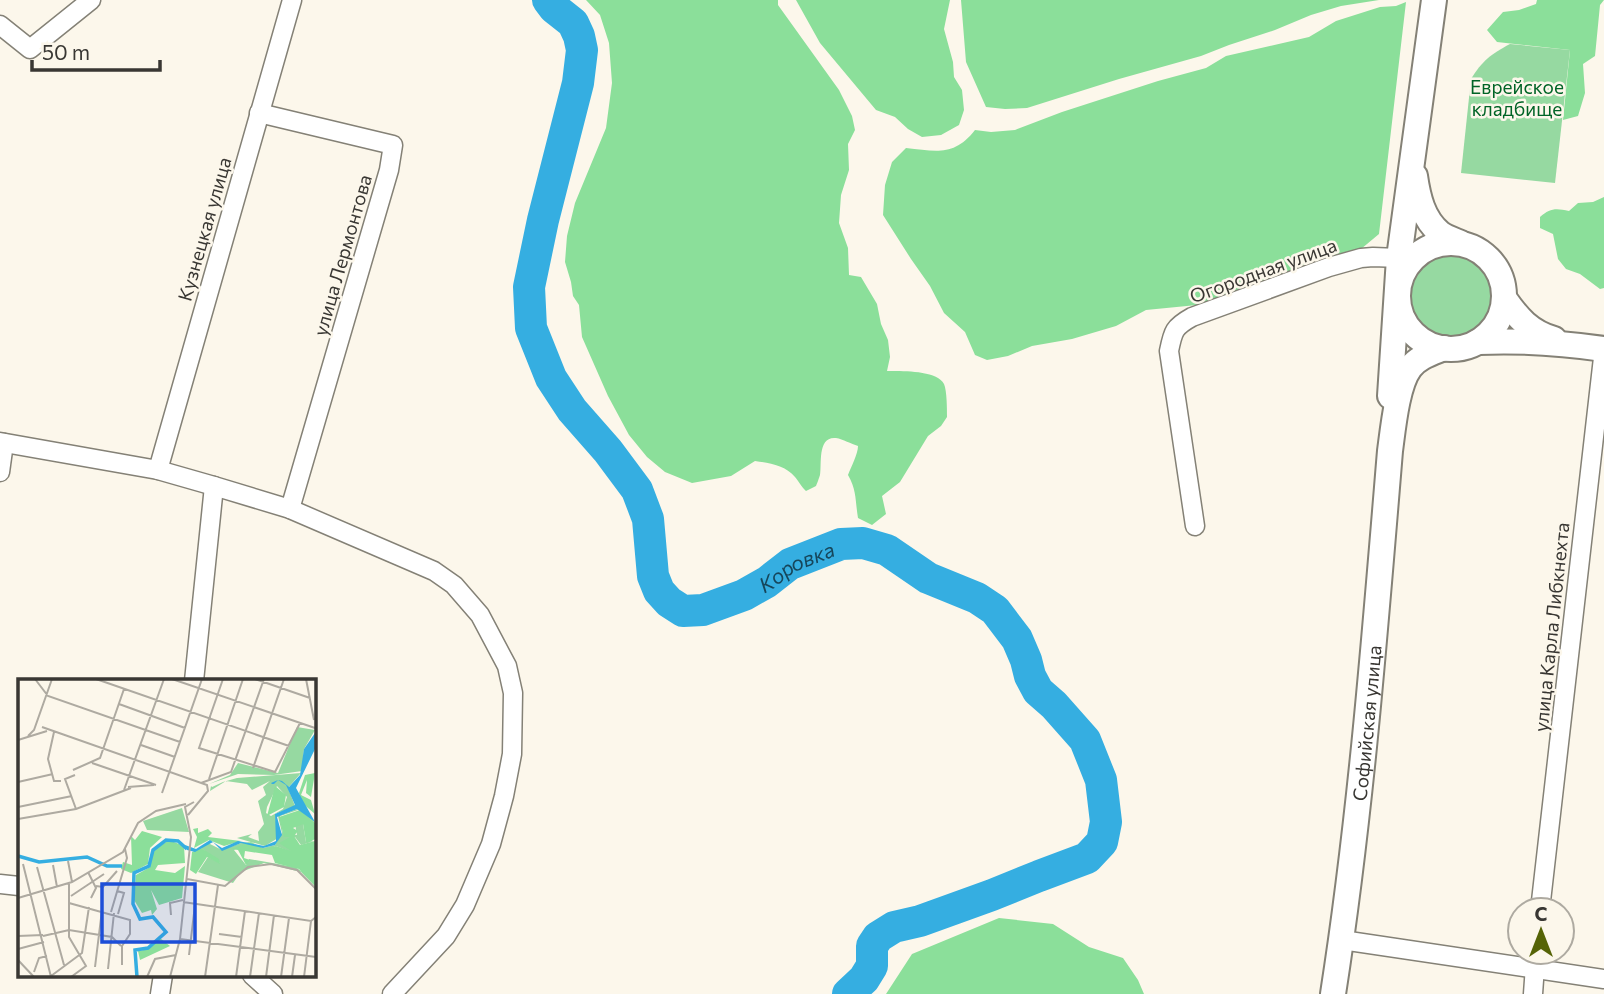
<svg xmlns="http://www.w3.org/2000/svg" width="1604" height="994" font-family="Commissioner,sans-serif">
	<rect width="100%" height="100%" fill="#fcf7eb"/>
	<!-- green -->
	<g fill="#96d9a1">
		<path d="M1510 44 1570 50 1555 183 1461 173 1471 79C1482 61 1491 54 1510 44Z"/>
		<circle cx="1451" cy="296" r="40"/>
	</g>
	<!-- forest -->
	<g fill="#8bdf9a">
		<path d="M586 0H778V5L839 90 852 116 855 130 848 144 849 170 841 195 839 223 848 248 849 275 861 277 877 304 881 324 888 340 890 357 887 371C901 371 937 370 944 384 947 391 947 409 947 417L941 426 928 436 900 482 882 496 886 514 872 525 858 518C855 500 857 491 848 475 851 467 858 454 858 446 851 444 843 439 836 438 817 436 822 464 820 475 819 478 817 484 816 486L806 491C801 486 799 482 795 477 785 465 769 463 755 461L731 476 692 483 665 472 647 457 629 435 608 396 582 337 579 305 573 296 571 282 565 262 567 236 575 203 606 128 612 83 609 43 600 15Z"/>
		<path d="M796 0H950L944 29 953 62 954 77 962 90 964 110 959 125 941 135 922 137 908 129 895 117 876 110 820 43Z"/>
		<path d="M961 0H1379L1341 6 1311 15 1275 30 1229 45 1201 56 1119 79 1027 108 1005 109 986 107 966 62Z"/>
		<path d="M1537 0H1604L1600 5 1595 56 1583 64 1585 93 1578 116 1563 120 1570 50 1497 42 1487 30 1503 12 1519 10 1536 4Z"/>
		<path d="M1406 2 1379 234 1361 249 1337 256 1314 259 1277 278 1223 297 1197 305 1146 310 1116 326 1072 339 1032 346 1008 356 987 360 975 355 965 332 944 313 930 286 911 259 883 215 885 185 892 162 906 148C936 151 954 157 975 130L991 132 1015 130 1062 112 1158 81 1206 68 1226 56 1309 37 1336 21 1380 7 1396 6Z"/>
		<path d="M1604 197V288L1600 289 1580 274 1566 269 1558 259 1553 234 1540 228V217C1550 208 1556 208 1569 211L1578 203 1593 202Z"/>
		<path d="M999 918 1053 924 1089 947 1123 958 1138 980 1144 994H886L912 954Z"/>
	</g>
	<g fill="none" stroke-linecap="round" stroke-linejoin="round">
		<!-- river -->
		<path stroke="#35aee1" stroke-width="32" id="s1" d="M548 0 554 8 573 23 579 36 582 50 578 83 543 220 529 287 531 328 551 378 572 410 608 451 637 490 648 519 653 576 659 591 669 602 683 611 703 610 744 595 767 582 790 564 841 544 863 543 887 550 928 578 977 598 995 610 1017 639 1026 660 1030 676 1038 691 1054 705 1085 740 1101 780 1106 822 1102 842 1087 858 1039 876 992 895 920 921 894 927 878 937 872 946V966L864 979 848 994"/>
		<defs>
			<g id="street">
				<path d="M0 25 30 49 91 0"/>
				<path d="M259 113 393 145 389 170 290 509"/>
				<path d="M0 442 158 470 214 486 290 509 434 571 454 585 480 615 507 666 513 693 512 754 504 796 491 844 465 905 446 936 392 994"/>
				<path d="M158 470 292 0"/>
				<path d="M0 472 4 443"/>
				<path d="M1195 526 1169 351C1173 331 1174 327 1192 317L1329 267 1361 258 1373 257 1399 258"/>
				<path d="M194 681 214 486"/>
				<path d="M0 884 19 886"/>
				<path d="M1540 910 1604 349"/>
				<path d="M1342 940 1604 979"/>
				<path d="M252 975 273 994"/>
				<path d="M160 994 163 975"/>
				<path d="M1533 994 1536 952"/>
			</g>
			<g id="secondary">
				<path d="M1415 176C1418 197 1423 219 1440 233 1445 237 1454 240 1461 243"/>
				<circle cx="1451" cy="296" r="53"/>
				<path d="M1504 298C1518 318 1530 332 1554 339"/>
				<path d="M1478 342C1520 340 1562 343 1604 349"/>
				<path d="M1390 396 1399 258 1434 0"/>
				<path id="s2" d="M1333 994C1361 814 1375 632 1390 451 1393 429 1397 385 1410 368 1418 357 1432 353 1444 348"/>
			</g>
		</defs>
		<!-- street casing -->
		<use href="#street" stroke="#848176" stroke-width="21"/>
		<!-- secondary casing -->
		<use href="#secondary" stroke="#848176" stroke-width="28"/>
		<!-- street -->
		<use href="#street" stroke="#fff" stroke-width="18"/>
		<!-- secondary -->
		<use href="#secondary" stroke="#fff" stroke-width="24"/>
	</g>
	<g text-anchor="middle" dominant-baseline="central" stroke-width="5" stroke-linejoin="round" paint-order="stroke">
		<!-- park labels -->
		<g font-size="19" fill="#006426" stroke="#fcf7eb">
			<text x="1517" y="86">Еврейское<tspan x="1517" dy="22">кладбище</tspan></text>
		</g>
		<!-- street labels -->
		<g font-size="19" fill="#393733" stroke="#fcf7eb">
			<text transform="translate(204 229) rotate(-74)">Кузнецкая улица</text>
			<text transform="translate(342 255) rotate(-74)">улица Лермонтова</text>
			<text transform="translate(1263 270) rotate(-20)">Огородная улица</text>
			<text transform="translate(1551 627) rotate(-84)">улица Карла Либкнехта</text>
			<text stroke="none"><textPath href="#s2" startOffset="273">Софийская улица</textPath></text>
		</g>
		<!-- water labels -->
		<g font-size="21" font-style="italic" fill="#16465b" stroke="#fcf7eb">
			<text stroke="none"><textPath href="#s1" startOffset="802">Коровка</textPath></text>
		</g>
	</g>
	<!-- overview -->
	<g transform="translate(18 679)">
		<rect width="298" height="298" fill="#fcf7eb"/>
		<path d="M279 48 297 51 286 70 284 92 256 96 220 95 191 105 212 96 220 84 260 94ZM283 94 270 109 277 127 257 135 260 159 247 167 219 159 234 155 230 158 241 162 240 153 246 145 240 122 248 116 245 108 252 102 234 111 229 105 208 102 192 112 193 107 194 108 205 103 219 99ZM259 107 269 118 265 130 253 137 248 134 249 128ZM164 129 171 153 129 151 125 142ZM279 130H282L293 138 297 144 280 131 262 137 265 154 279 156 277 145H285L288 163 297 162 283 166 277 158 272 159 267 165 275 169 273 173 258 167 245 172 233 163 216 171 228 186 231 180 277 188 294 199 297 207 283 193 246 184 223 193 215 204 180 193 190 178 202 184 183 169 190 164 204 171 223 164 233 163 245 169 257 166 264 154 260 137Z" fill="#96d9a1" fill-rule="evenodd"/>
		<path d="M297 94 293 118 288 114 289 101 283 116 293 121 297 135 283 123 281 114 287 96ZM257 107 268 116 266 128 249 137ZM282 131 297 144V160L292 163H288L285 145 275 149 280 152 276 157 282 166 297 162V207L281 190 257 184 254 176 227 172 226 179 232 181 228 186 220 171 213 170 233 163 245 170 258 167 273 172 261 164 272 158H266L261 138ZM180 149V154L190 150 194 154 190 158 223 162 206 167 191 161 176 169 179 158 175 150ZM124 152 144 158 132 169 130 185 113 194 103 190 105 183 114 186 113 157 117 161ZM151 161 166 167 167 184 140 186 137 191 157 194 167 187 164 219 141 226 133 211 139 230 134 236 133 231 124 234 116 221 118 196 132 188 136 171ZM183 169 201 180 202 185 189 178 178 195 172 191 174 173ZM142 259 152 267 122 281 120 272 131 270Z" fill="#8bdf9a"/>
		<path d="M297 54V70L278 109 297 143 279 130 259 138 264 156 257 166 245 169 223 164 204 172 195 163 177 173 169 171 167 166 178 170 192 161 204 169 220 162 246 167 258 162 257 135 277 126 268 106 260 101 256 105H254L253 104 260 101 264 102 271 108 282 96 286 70Z" fill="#35aee1"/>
		<path fill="none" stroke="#35aee1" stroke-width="3.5" d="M0 177 21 183 69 178 89 187H104M119 298 117 271 130 269 148 253 135 238 122 240 115 225 116 194 131 187 135 171 148 161 160 162 169 170"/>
		<path fill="none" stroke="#aeaaa1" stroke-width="2" d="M17 0 30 17 162 63M78 0 271 67M154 0 297 49M205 0 181 69 257 93 282 44M237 0 292 19M288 0 296 41M101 25 167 49M24 48 189 106 190 112 170 136M36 53 30 80 36 102H43M10 57 16 51 34 0M0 61 29 52M123 66 157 78M74 84 138 106M235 89 266 0M55 91 82 79 106 10M57 96 47 100 58 130M191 100 225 0M0 103 35 95M183 104 213 93 246 0M110 108 136 106M106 111 146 0M144 114 184 0M0 128 54 117M0 140 58 130 113 109M50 182 54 203M5 185 33 298M35 186 39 208M19 188 46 286M70 193 78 209 73 219M169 200 207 207 230 188 253 185 279 191 298 210M51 204V258L68 287 53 298M78 207 85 208 99 192M99 212 106 214 100 235M53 217 86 195M0 219 54 203 105 173 120 144 138 132 168 125M165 223 293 242 298 238M51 224 112 241V255L104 267V286M93 233 109 179 107 170M153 236 152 224 165 221M201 255 224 258M0 257 25 256M25 257 51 251 94 258 103 267M162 260 298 278M0 270 26 263M171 276 177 226M0 281 16 298M77 288 84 231M90 290 96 234M16 293 21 279 29 277M33 297 64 274 71 228M129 298 137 280 158 276M152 298 162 260 173 158 167 128 176 123M187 298 200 206M218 298 227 232M232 298 241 234M248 298 256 236M263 298 271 239M274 298 277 276M286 298 293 242"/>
		<path fill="#1d4ed8" fill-opacity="0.15" stroke="#1d4ed8" stroke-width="3.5" d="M84 205H177V263H84Z"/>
		<rect width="298" height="298" fill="none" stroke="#393733" stroke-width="3.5"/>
	</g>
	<!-- north arrow -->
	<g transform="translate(1541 931)"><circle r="33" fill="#fcf7eb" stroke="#aeaaa1" stroke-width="2"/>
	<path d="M0-5L12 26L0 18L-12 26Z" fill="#556306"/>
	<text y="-10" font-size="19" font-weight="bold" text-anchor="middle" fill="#393733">С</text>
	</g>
	<!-- scale -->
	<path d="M32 60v10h128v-10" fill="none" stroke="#393733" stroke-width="3.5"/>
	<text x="42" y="60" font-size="21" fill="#393733" stroke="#fcf7eb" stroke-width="5" paint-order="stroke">50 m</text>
</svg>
